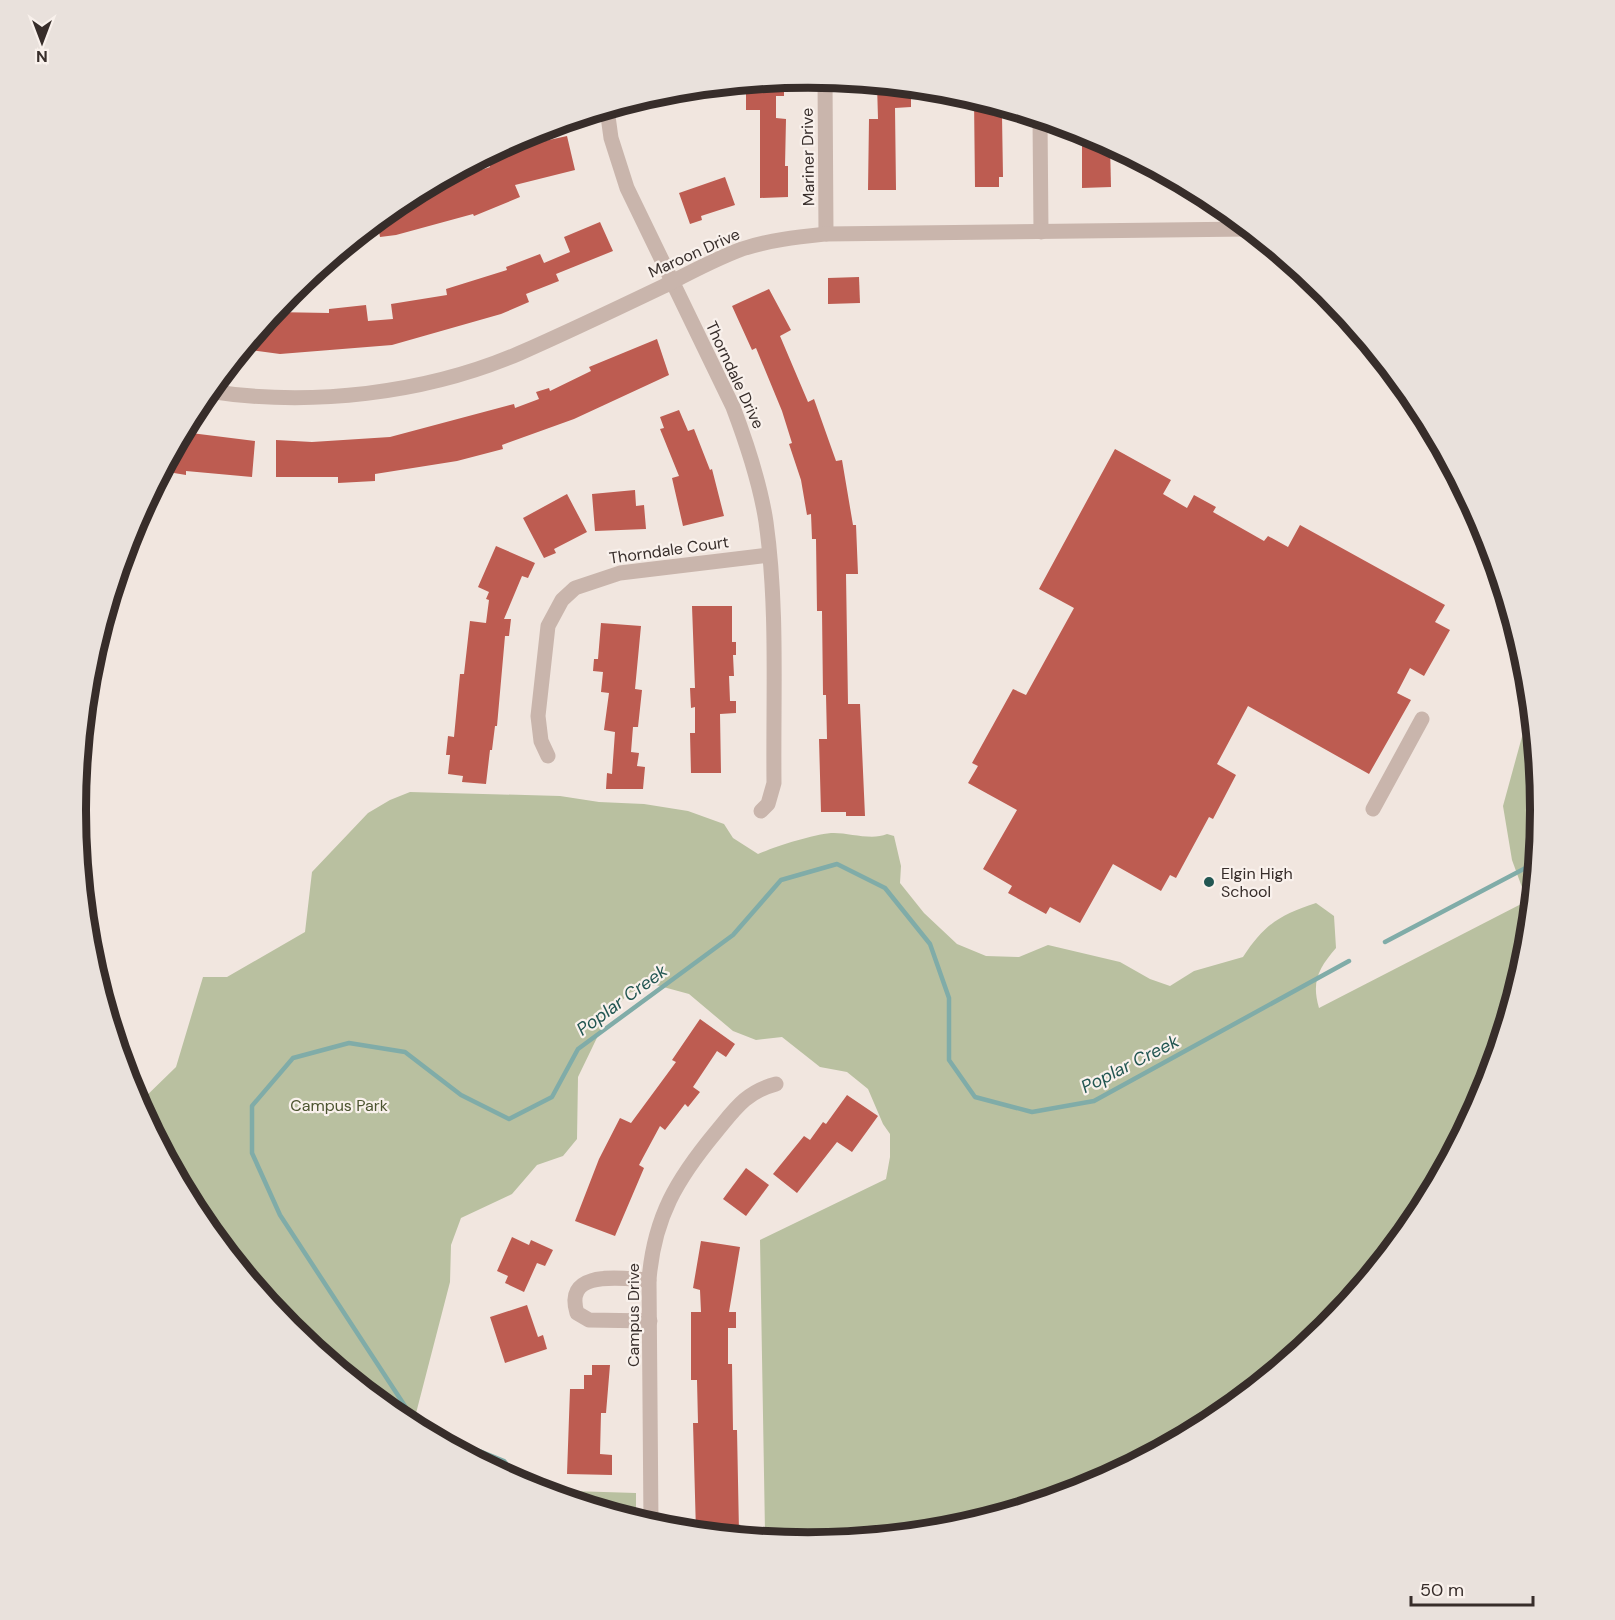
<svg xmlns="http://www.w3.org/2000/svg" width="1615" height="1620" font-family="'DM Sans',sans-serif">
	<rect width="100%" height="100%" fill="#f1e6df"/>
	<!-- green -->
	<path fill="#b9c0a0" d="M1531 717 1540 810 1526 953 1484 1091 1416 1217 1325 1328 1214 1419 1087 1487 950 1528 807 1542 765 1532 760 1240 886 1179 890 1157V1134L883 1124 868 1089 847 1072 820 1067 782 1037 756 1040 733 1031 689 994 656 985 629 993 607 1017 578 1077 577 1139 563 1156 537 1165 512 1194 461 1218 451 1245 450 1282 414 1421 539 1490 636 1493V1520L527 1487 400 1419 289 1328 198 1217 138 1104 176 1067 203 977H227L305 932 312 872 368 813 390 800 410 792 560 796 599 802 644 804 688 811 724 824 733 838 758 854C777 846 811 835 831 833 848 832 871 841 887 834L894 836 901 866 900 883 924 913 957 944 986 956 1019 957 1048 945 1120 962 1150 979 1170 986 1194 971 1243 957C1264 925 1279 915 1316 903L1334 916 1336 948C1319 968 1311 981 1319 1008L1527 901 1512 860 1503 806 1526 722Z"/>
	<!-- water -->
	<path fill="#80aca8" d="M192 1204 201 1205 214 1215 293 1330 198 1217Z"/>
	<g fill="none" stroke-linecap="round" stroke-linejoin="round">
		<!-- stream -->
		<g stroke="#80aca8" stroke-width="4.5">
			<path d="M1385 942 1535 863"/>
			<path d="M525 1486 504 1461 418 1426 280 1215 252 1153V1106L293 1058 349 1043 405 1052 461 1095 509 1119 552 1097 578 1049 733 935 781 880 837 864 885 888 930 944 949 998V1060L975 1097 1032 1112 1094 1101 1349 961"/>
		</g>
	</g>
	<!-- building -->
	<g fill="#bd5c51">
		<path d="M784 80V96H776V118L786 119 785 166H788V197L760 198V110H746V92L762 91V82Z"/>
		<path d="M877 84 911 88V107L895 108 896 190H868L869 119H878Z"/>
		<path d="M974 99 993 105V116H1002L1003 177H999V187H975Z"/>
		<path d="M1082 132 1110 145 1111 187 1082 188Z"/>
		<path d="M567 136 575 170 515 185 520 197 474 216 473 214 396 235 380 237 377 220 401 201 415 193 490 167 488 162 522 149V146Z"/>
		<path d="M725 177 735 205 701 216 702 220 690 224 679 193Z"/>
		<path d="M600 222 613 251 556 274 559 281 526 294 529 302 501 314 392 345 280 354 243 349 273 312 329 313V309L366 305 368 321 393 319 391 304 447 295 446 289 507 270 506 267 540 254 544 263 570 252 564 237Z"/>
		<path d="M859 277 860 303 828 304V278Z"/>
		<path d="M769 289 791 330 780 336 808 402 814 399 836 461 842 460 853 525H856L858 574H846L848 704H860L865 816H846V812H821L819 739H827L826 695H823L822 611H817L816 539H812L811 514 807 515 801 480 789 444 792 443 782 411 756 348 752 350 732 306Z"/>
		<path d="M657 339 669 375 574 419 502 445 503 449 457 461 375 474V481L338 483V477H276V440L312 442 390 437 514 404 515 408 539 399 536 392 549 388 550 391 591 371 589 367Z"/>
		<path d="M679 410 688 431 694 429 710 470 712 469 724 516 683 526 672 478 679 476 660 429 664 428 660 417Z"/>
		<path d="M183 432 255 441 252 477 186 471V475L162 471Z"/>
		<path d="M1115 449 1171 480 1163 494 1187 508 1194 495 1216 507 1213 512 1264 541 1268 536 1288 547 1300 525 1445 605 1435 622 1450 630 1424 676 1410 668 1397 693 1411 700 1369 774 1248 706 1217 764 1236 775 1213 819 1209 817 1176 878 1170 875 1161 891 1113 864 1080 923 1050 907 1046 914 1008 893 1012 886 983 869 1017 810 968 783 978 766 972 763 1013 689 1026 695 1074 608 1039 589Z"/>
		<path d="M635 490 636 506 644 505 646 529 595 531 592 494Z"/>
		<path d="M567 494 587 532 554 549 556 553 544 558 523 518Z"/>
		<path d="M496 546 535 563 528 578 522 576 504 619H511L509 636H505L497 726H495L492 750H490L486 784 462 782 463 776 448 774 450 755H446L448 736 454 737 460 674H464L470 621 486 623 489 600 486 599 489 592 478 587Z"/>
		<path d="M692 606H732V642H736V655H733L734 676H729L730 701H736V713L720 714 721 773H691L690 733H695V707L691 708 690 688H695Z"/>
		<path d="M601 623 641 626 635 689 642 690 638 727H633L631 752 639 753 637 766 645 767 643 789H606L607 773 612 774 615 732 604 730 609 693 601 692 603 672 593 671 594 659H598Z"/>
		<path d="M700 1019 735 1044 726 1057 717 1051 693 1087 700 1092 688 1107 685 1104 665 1130 660 1126 639 1165 644 1168 615 1236 575 1221 599 1159 620 1118 631 1123 676 1062 672 1060Z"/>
		<path d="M847 1095 878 1116 852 1152 837 1142 797 1193 773 1174 804 1136 810 1140 823 1122 826 1124Z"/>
		<path d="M746 1168 769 1185 746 1216 723 1199Z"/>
		<path d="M512 1237 529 1245 531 1240 553 1250 545 1266 537 1263 524 1292 505 1283 508 1276 497 1271Z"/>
		<path d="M701 1241 740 1247 729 1312H736V1328H728V1364H732L733 1430H737L739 1532H696L693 1423H698L697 1380H691V1312H701L700 1290 693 1288Z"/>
		<path d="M527 1305 538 1337 543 1335 547 1349 505 1363 490 1317Z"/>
		<path d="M592 1365H610L606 1413H601L600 1454 612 1455V1475L567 1474 570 1389H584V1375H592Z"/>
	</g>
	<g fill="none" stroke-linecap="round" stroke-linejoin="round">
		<!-- minor -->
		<g stroke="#c9b5ac" stroke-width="15">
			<path d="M825 79 826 234"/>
			<path d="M607 109 611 138 627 188 733 407C747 444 760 482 766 522 778 607 773 696 774 783L768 804 761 811"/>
			<path d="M1040 119 1041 232"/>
			<path d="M208 391C310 407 425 394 520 353 568 332 616 309 664 286 689 273 715 259 742 249 769 240 798 237 826 234L1249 229"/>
			<path d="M548 756 541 741 538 716 548 626 562 600 575 588 620 573 769 555"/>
			<path d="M1373 809 1422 719"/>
			<path d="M649 1280C623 1279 563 1268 577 1313L589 1320 650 1321"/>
			<path d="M651 1524 649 1280C654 1217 677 1179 716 1132 735 1109 746 1092 776 1084"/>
		</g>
	</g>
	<!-- markers -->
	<circle fill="#225652" stroke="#f9f1ec" stroke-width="2" cx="1209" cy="882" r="6"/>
	<g text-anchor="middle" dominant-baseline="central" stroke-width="4.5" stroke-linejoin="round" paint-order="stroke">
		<!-- street labels -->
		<g font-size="16" fill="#372d2a" stroke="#f9f1ec">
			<text transform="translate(808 157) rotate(-91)">Mariner Drive</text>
			<text transform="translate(694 253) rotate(-24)">Maroon Drive</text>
			<text transform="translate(735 375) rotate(65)">Thorndale Drive</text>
			<text transform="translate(669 550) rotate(-8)">Thorndale Court</text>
			<text transform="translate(633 1315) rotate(-90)">Campus Drive</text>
		</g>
		<!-- poi labels -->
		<g font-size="16" fill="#372d2a" stroke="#f9f1ec" text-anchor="start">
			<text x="1221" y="873">Elgin High<tspan x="1221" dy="18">School</tspan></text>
		</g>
		<!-- park labels -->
		<g font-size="16" fill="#4c5430" stroke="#f9f1ec">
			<text x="339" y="1105">Campus Park</text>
		</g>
		<!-- water labels -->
		<g font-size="18" font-style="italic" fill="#225652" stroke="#f9f1ec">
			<text transform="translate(622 1000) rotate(-36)">Poplar Creek</text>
			<text transform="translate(1130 1064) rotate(-27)">Poplar Creek</text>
		</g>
	</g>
	<!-- crop -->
	<path d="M0 0H1615V1620H0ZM86 810a722 722 0 1 1 1444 0a722 722 0 1 1-1444 0Z" fill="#e9e1dc" fill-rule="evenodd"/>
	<path fill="none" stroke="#372d2a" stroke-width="8" d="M86 810a722 722 0 1 1 1444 0a722 722 0 1 1-1444 0Z"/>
	<!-- north arrow -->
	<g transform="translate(42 42) rotate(180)" stroke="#f9f1ec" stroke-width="4.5" paint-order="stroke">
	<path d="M0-4.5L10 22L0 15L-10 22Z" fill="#372d2a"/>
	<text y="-9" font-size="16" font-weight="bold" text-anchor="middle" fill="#372d2a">N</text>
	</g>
	<!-- scale -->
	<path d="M1411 1596v9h122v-9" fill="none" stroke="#372d2a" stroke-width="3"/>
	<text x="1420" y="1596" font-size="18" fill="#372d2a" stroke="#f9f1ec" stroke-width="4.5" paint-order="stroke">50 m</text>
</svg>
